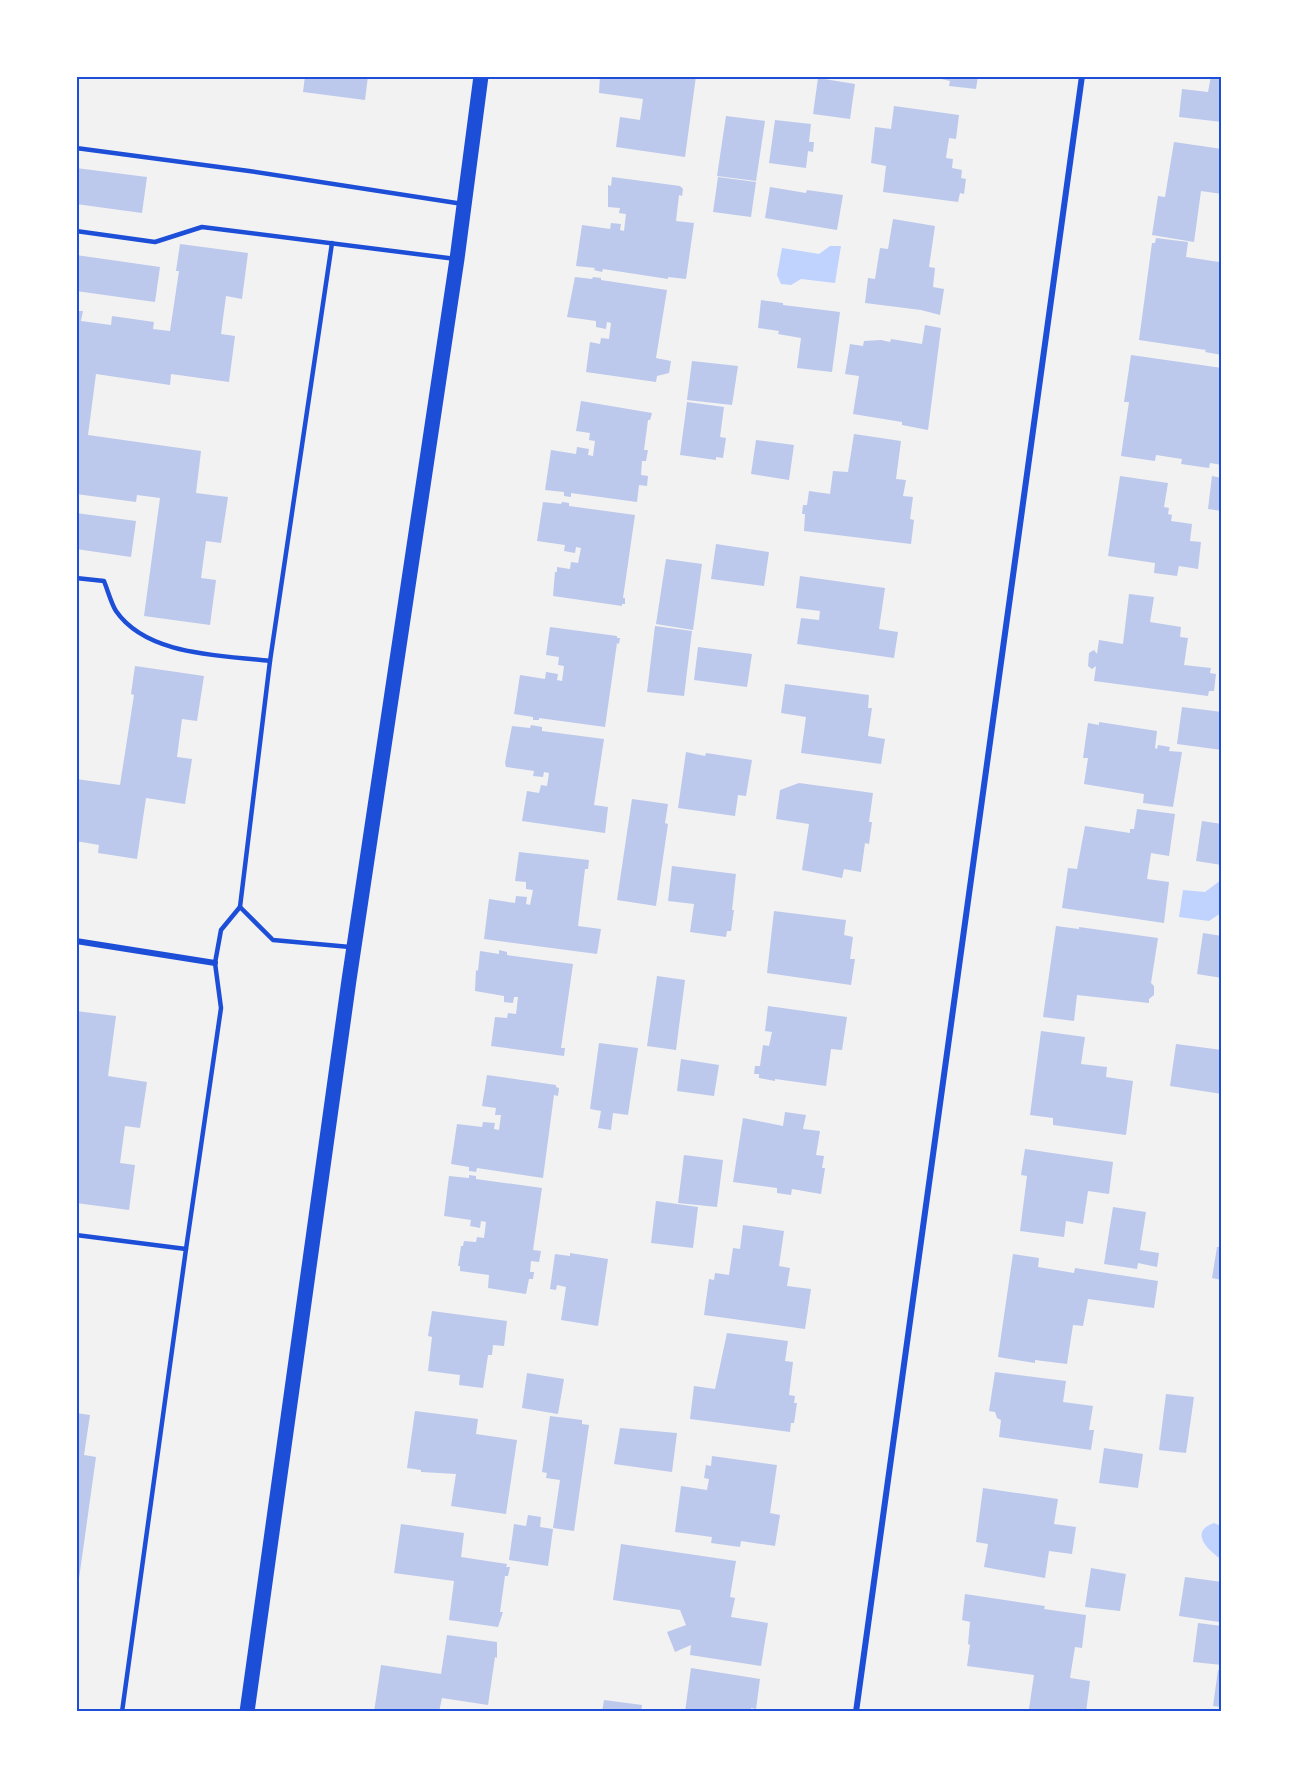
<svg xmlns="http://www.w3.org/2000/svg" width="1298" height="1788" font-family="Lato,sans-serif">
	<rect width="100%" height="100%" fill="#f2f2f2"/>
	<!-- water -->
	<g fill="#bfd3fe">
		<path d="M830 246H841L835 283 801 279 791 285 781 284 777 275 782 248 819 254Z"/>
		<path d="M1221 880V913L1209 921 1179 917 1183 890 1205 892Z"/>
		<path d="M1214 1523 1221 1526V1559C1209 1551 1188 1532 1214 1523Z"/>
	</g>
	<!-- building -->
	<g fill="#bdc9ec">
		<path d="M305 76H368L365 100 303 92Z"/>
		<path d="M600 76H696L685 157 616 147 620 117 640 120 643 99 599 93Z"/>
		<path d="M929 76H978L976 89 949 86 950 81Z"/>
		<path d="M1211 76H1222V122L1179 117 1182 89 1208 92Z"/>
		<path d="M818 78 855 84 850 119 813 114Z"/>
		<path d="M894 106 959 115 956 139 949 138 946 158 953 159 952 168 962 170 961 178 966 179 964 194 960 193 958 202 883 192 886 166 871 163 875 127 891 129Z"/>
		<path d="M726 116 765 121 756 181 717 176Z"/>
		<path d="M775 120 811 124 809 142H814L813 152 808 151 806 168 769 163Z"/>
		<path d="M1174 142 1222 149V194L1201 191 1194 242 1152 235 1158 196 1165 197Z"/>
		<path d="M76 168 147 177 142 213 76 204Z"/>
		<path d="M612 177 680 186 683 189 682 196 679 195 676 221 694 223 686 279 668 277V279L603 269 602 272 594 270 595 268 576 266 582 225 610 229 611 223 621 224 620 230 624 231 626 214 619 213 620 208 608 207V185L611 186Z"/>
		<path d="M718 177 756 182 751 217 713 212Z"/>
		<path d="M770 187 806 193 807 190 843 195 837 230 765 218Z"/>
		<path d="M893 219 935 226 929 267 935 268 933 287 944 289 940 315 921 310 865 303 868 278 875 279 880 248 888 249Z"/>
		<path d="M1156 238 1188 242 1186 257 1219 262V260H1222V355L1205 352 1206 350 1139 340 1152 243H1155Z"/>
		<path d="M180 244 248 253 242 299 226 296 221 334 235 336 229 382 171 374 170 385 96 374 88 435 201 451 196 493 228 497 221 543 206 541 201 578 216 580 210 625 144 616 160 498 137 495 136 502 76 494V311H83L81 321 111 325 112 316 154 322 153 329 170 331 179 271H176Z"/>
		<path d="M76 255 160 267 155 302 76 291Z"/>
		<path d="M575 277 592 279 593 277 601 278V280L667 290 656 358 671 361 669 373 657 376 656 382 586 372 590 342 600 344 601 338 609 339 611 323 607 322 606 329 596 327V321L567 317Z"/>
		<path d="M761 300 783 303V305L840 312 832 372 797 368 801 338 778 334 779 331 758 328Z"/>
		<path d="M925 325 941 328 928 430 902 425V422L853 414 859 376 845 374 850 344 863 346 864 341 881 340 890 342 891 339 922 344Z"/>
		<path d="M1131 355 1222 368V465L1210 463 1209 468 1181 464 1182 459 1156 455 1155 461 1121 456 1129 402H1124Z"/>
		<path d="M692 361 738 366 732 405 687 400Z"/>
		<path d="M581 401 652 413 650 420H648L644 450H648L646 461H642L641 475 648 476 647 486 639 485 637 502 571 493V497L564 496V492L545 490 551 450 576 454 577 447 589 449 588 455 593 456 595 441 589 440 590 433 576 431Z"/>
		<path d="M687 402 724 407 720 437 726 438 723 458 716 457V460L680 455Z"/>
		<path d="M854 434 901 441 896 479 906 480 903 496 913 497 910 519 914 520 911 544 804 531 805 514H802L803 505H807L809 491 830 494 833 471 848 472Z"/>
		<path d="M756 440 794 445 789 480 751 474Z"/>
		<path d="M1120 476 1168 483 1164 507 1169 508 1168 514 1172 515 1171 521 1192 524 1190 541 1201 542 1198 569 1179 566 1177 576 1154 573 1155 563 1108 556Z"/>
		<path d="M1212 476 1222 478V511L1208 509Z"/>
		<path d="M543 502 561 504 562 502 569 503V506L635 515 623 598H625V604H622V606L553 596 555 572H557V567L570 569 571 562 578 563 581 548 576 547 575 553 564 551 565 545 537 541Z"/>
		<path d="M76 513 136 521 131 557 76 549Z"/>
		<path d="M716 544 769 552 764 586 711 579Z"/>
		<path d="M666 559 702 564 693 630 656 624Z"/>
		<path d="M800 576 885 588 879 629 898 632 894 658 797 644 801 618 819 620 820 611 796 608Z"/>
		<path d="M1129 594 1154 597 1150 622 1181 627 1180 637 1188 638 1184 665 1211 668 1210 673 1216 674 1214 691H1209L1208 696 1094 681 1096 666 1092 669 1088 666 1089 653 1094 650 1097 654 1099 640 1123 644Z"/>
		<path d="M655 626 692 631 684 696 647 692Z"/>
		<path d="M550 627 617 636V638H620L619 644 617 643 605 727 539 718V720H533V717L514 714 520 675 545 679 546 672 558 674 557 680 562 681 564 666 558 665 559 657 546 655Z"/>
		<path d="M698 647 752 654 747 687 694 680Z"/>
		<path d="M135 666 204 676 197 721 182 719 177 757 192 759 185 804 146 798 137 859 98 853 99 845 76 841V779L120 785 134 695 131 694Z"/>
		<path d="M785 684 869 695 868 708H872L868 736 885 739 881 764 801 753 806 717 781 713Z"/>
		<path d="M1182 707 1222 712V750L1177 744Z"/>
		<path d="M1099 722 1157 731 1155 748 1157 749 1158 745 1170 747 1169 751 1182 752 1173 807 1143 803 1144 794 1084 784 1088 758H1083L1088 723 1099 725Z"/>
		<path d="M531 725 542 727V731L604 739 594 805 608 807 605 833 522 821 527 791 539 793 541 785 547 786 549 773 544 772 543 777 533 776 534 771 506 767 505 763 512 726 530 728Z"/>
		<path d="M686 752 705 756 706 753 752 760 746 796 738 795 735 816 678 808Z"/>
		<path d="M799 783 873 793 869 822H872L869 844 865 843 861 872 844 869 842 878 802 870 809 824 776 819 780 790Z"/>
		<path d="M632 799 668 804 665 823 668 824 656 906 617 900Z"/>
		<path d="M1137 809 1175 814 1169 856 1151 853 1147 879 1169 882 1164 923 1062 908 1068 868 1077 869 1085 826 1130 833V829H1134Z"/>
		<path d="M1202 821 1222 824V865L1196 861Z"/>
		<path d="M519 852 589 860 588 869H585L578 926 601 929 597 954 484 939 489 899 515 903 516 896 527 897 526 904 530 905 533 890 526 889V882L515 881Z"/>
		<path d="M672 866 736 874 732 910H734L731 931H727L726 937 690 932 694 904 668 901Z"/>
		<path d="M774 911 846 920 844 935 853 937 850 959H855L851 985 767 973Z"/>
		<path d="M1056 926 1079 929V927L1158 938 1151 983 1154 986V995L1149 999V1003L1077 995 1074 1021 1043 1017Z"/>
		<path d="M1203 933 1222 936V978L1197 974Z"/>
		<path d="M499 950 507 952V955L573 964 561 1048H565L564 1056 491 1046 495 1017 507 1018 508 1013 516 1014 518 997H514L513 1003 504 1002V996L475 991 476 970 478 971 480 951 499 954Z"/>
		<path d="M657 976 685 980 676 1050 647 1046Z"/>
		<path d="M768 1006 847 1017 842 1050 831 1049 826 1086 775 1079V1081L759 1078V1074H754L755 1066H760L763 1045 769 1046 772 1032 765 1031Z"/>
		<path d="M76 1011 116 1016 108 1076 147 1082 140 1128 125 1126 120 1163 135 1165 129 1210 76 1203V1098L79 1082H76Z"/>
		<path d="M1041 1031 1085 1037 1081 1064 1107 1067 1106 1077 1133 1081 1126 1135 1053 1125V1118L1030 1115Z"/>
		<path d="M599 1043 638 1048 628 1115 613 1113 611 1130 598 1128 601 1111 590 1109Z"/>
		<path d="M1176 1044 1222 1050V1094L1170 1086Z"/>
		<path d="M681 1059 719 1065 714 1096 677 1091Z"/>
		<path d="M487 1075 556 1085V1087L559 1088 558 1096 554 1095 543 1178 477 1168 476 1172 469 1171V1167L451 1164 457 1124 482 1127 483 1122 495 1123 494 1129 499 1130 501 1115H495L496 1108 482 1106Z"/>
		<path d="M785 1112 806 1115 803 1129 820 1131 816 1155 824 1156 822 1168H825L821 1194 792 1189 791 1195 777 1193V1188L733 1182 743 1118 783 1126Z"/>
		<path d="M1025 1149 1113 1162 1109 1194 1088 1191 1083 1224 1066 1221 1064 1237 1020 1231 1027 1176 1021 1175Z"/>
		<path d="M684 1155 723 1160 717 1207 678 1203Z"/>
		<path d="M469 1175 476 1176V1179L542 1188 533 1250 541 1251 539 1262 531 1261 530 1272H534L533 1279H529L526 1294 488 1288 489 1275 460 1271V1266H458L461 1246H463L464 1241 476 1242 477 1237 484 1238 486 1222 481 1221 480 1228 470 1226 471 1220 444 1216 449 1176 469 1178Z"/>
		<path d="M656 1201 698 1207 693 1248 651 1243Z"/>
		<path d="M1113 1207 1146 1212 1140 1250 1159 1253 1157 1267 1138 1263 1137 1269 1104 1264Z"/>
		<path d="M743 1225 784 1231 779 1266 790 1268 787 1286 811 1289 805 1329 704 1315 709 1279 714 1280 715 1273 729 1275 733 1248 740 1249Z"/>
		<path d="M1217 1247H1222V1280L1212 1278Z"/>
		<path d="M570 1253 608 1259 598 1326 561 1320 566 1287 557 1285 556 1290 550 1289 555 1254 570 1256Z"/>
		<path d="M1013 1254 1039 1258 1038 1267 1074 1273 1075 1268 1158 1281 1154 1308 1088 1299 1083 1326 1073 1325 1067 1364 1035 1360V1363L998 1357Z"/>
		<path d="M432 1311 507 1321 504 1346 493 1345 492 1355H488L483 1388 459 1385 460 1375 428 1371 432 1337 428 1336Z"/>
		<path d="M727 1333 788 1341 785 1361 793 1362 789 1395 795 1396 794 1403H797L794 1423H791L790 1432 690 1419 694 1386 715 1389Z"/>
		<path d="M995 1372 1066 1381 1063 1402 1093 1406 1089 1430H1094L1091 1450 999 1437 1001 1420 997 1418 995 1412 989 1411Z"/>
		<path d="M527 1373 564 1379 558 1414 522 1408Z"/>
		<path d="M1166 1394 1194 1397 1186 1453 1159 1450Z"/>
		<path d="M415 1411 478 1419 476 1434 517 1440 506 1514 451 1506 456 1474 421 1472V1470L407 1468Z"/>
		<path d="M76 1413 90 1415 84 1455 96 1457 78 1586Z"/>
		<path d="M550 1416 582 1420V1424L589 1425 574 1531 553 1528 560 1480 546 1478 547 1473 542 1472Z"/>
		<path d="M620 1428 677 1433 672 1472 614 1464Z"/>
		<path d="M1104 1448 1143 1454 1138 1488 1099 1483Z"/>
		<path d="M712 1456 777 1465 770 1513 780 1515 775 1546 741 1541 740 1547 711 1543 712 1537 675 1532 681 1486 707 1490 709 1479 704 1478 706 1465 711 1466Z"/>
		<path d="M983 1488 1058 1499 1054 1524 1076 1527 1072 1554 1049 1551 1045 1578 984 1567 988 1544 976 1542Z"/>
		<path d="M528 1515 541 1517 540 1527 553 1529 548 1566 509 1560 514 1524 526 1526Z"/>
		<path d="M401 1524 464 1533 461 1557 507 1564 506 1567H510L508 1576H505L500 1612H503L498 1627 449 1620 454 1581 394 1573Z"/>
		<path d="M621 1544 736 1561 730 1597 735 1598 731 1617 768 1623 761 1666 690 1655 691 1645 675 1652 667 1632 686 1625 680 1610 613 1600Z"/>
		<path d="M1091 1568 1126 1574 1120 1611 1085 1607Z"/>
		<path d="M1185 1577 1222 1582 1219 1622 1179 1616Z"/>
		<path d="M965 1594 1045 1606 1044 1609 1086 1615 1082 1648 1075 1647 1070 1678 1090 1681 1086 1712H1038V1710L1029 1709 1034 1675 967 1666 970 1645 968 1644 970 1622 962 1620Z"/>
		<path d="M1198 1623 1222 1626V1665L1193 1662Z"/>
		<path d="M447 1635 497 1642V1658L495 1657 488 1705 442 1698 439 1712H374L381 1665 441 1674Z"/>
		<path d="M691 1668 760 1679 756 1709 751 1708V1712H685Z"/>
		<path d="M1218 1670 1222 1671V1707L1213 1706Z"/>
		<path d="M604 1700 642 1705 641 1712H602Z"/>
	</g>
	<g fill="none" stroke-linecap="round" stroke-linejoin="round">
		<!-- service -->
		<g stroke="#1d4ed8" stroke-width="4.5">
			<path d="M76 148 249 171 463 204"/>
			<path d="M76 231 155 242 202 227 456 259"/>
			<path d="M76 578 104 581C108 591 111 603 116 611 147 656 221 655 270 661"/>
			<path d="M240 907 270 661 332 243"/>
			<path d="M76 1235 186 1249"/>
			<path d="M122 1712 186 1249 221 1008 215 963 221 930 240 907 273 940 350 947"/>
		</g>
		<!-- minor -->
		<g stroke="#1d4ed8" stroke-width="6">
			<path d="M76 941 215 963"/>
			<path d="M856 1712 1082 76"/>
		</g>
		<!-- primary -->
		<path stroke="#1d4ed8" stroke-width="15" d="M247 1712 349 980 457 259 481 76"/>
	</g>
	<!-- border -->
	<rect width="1298" height="1788" fill="none" stroke="#ffffff" stroke-width="156"/>
	<rect x="78" y="78" width="1142" height="1632" fill="none" stroke="#1d4ed8" stroke-width="2"/>
</svg>
